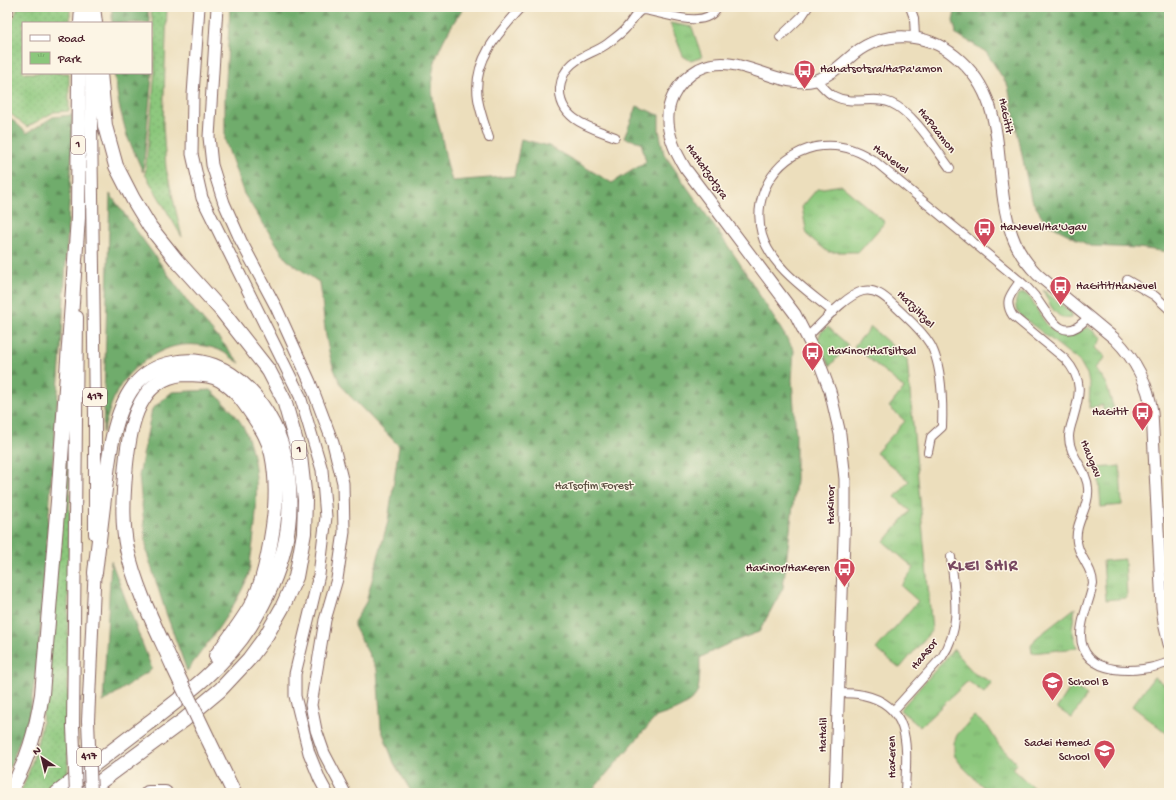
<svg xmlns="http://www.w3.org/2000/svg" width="1176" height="800" font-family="'Gochi Hand',sans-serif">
	<defs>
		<pattern id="grass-dots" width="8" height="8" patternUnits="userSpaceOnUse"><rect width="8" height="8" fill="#8bc77c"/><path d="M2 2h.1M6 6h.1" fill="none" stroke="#79aa6b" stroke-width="1.8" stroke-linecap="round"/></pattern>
		<pattern id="forest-firs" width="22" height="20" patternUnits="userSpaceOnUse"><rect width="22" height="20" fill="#70ac6c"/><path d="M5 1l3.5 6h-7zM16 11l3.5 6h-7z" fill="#5e8b59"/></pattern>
		<pattern id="park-tufts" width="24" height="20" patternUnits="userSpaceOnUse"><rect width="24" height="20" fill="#8bc77c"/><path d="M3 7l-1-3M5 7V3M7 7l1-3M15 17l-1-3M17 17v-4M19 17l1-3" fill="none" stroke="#79aa6b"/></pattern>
	</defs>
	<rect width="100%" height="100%" fill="#fcf5e5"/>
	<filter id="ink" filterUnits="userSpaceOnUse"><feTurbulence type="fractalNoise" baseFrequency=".025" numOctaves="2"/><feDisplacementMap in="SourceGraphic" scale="8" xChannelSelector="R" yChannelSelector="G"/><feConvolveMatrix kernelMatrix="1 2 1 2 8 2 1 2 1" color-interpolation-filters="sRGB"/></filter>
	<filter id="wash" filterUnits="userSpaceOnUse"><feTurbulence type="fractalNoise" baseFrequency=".012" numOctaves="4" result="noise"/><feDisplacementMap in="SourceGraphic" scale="16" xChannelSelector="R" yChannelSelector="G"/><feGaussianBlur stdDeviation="0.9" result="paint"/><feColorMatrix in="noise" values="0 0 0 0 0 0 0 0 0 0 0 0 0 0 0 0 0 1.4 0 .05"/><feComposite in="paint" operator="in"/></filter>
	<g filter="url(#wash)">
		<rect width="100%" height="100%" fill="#ecdebc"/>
		<!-- grass -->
		<g fill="url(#grass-dots)" stroke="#6a7354">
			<path d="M18 7H70V23H23V73H69V111L54 112 27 127 7 111V35Z"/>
			<path d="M150 7H167L163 125 166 168 182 237 145 174 155 72V35Z"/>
			<path d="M71 375 68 626V775L45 793H20C31 771 36 748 42 724Z"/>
		</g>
		<!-- forest -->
		<g fill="url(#forest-firs)" stroke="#5d664c">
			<path d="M112 7H147L150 23H112Z"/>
			<path d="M230 7H464C448 30 430 59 432 88 433 103 437 119 441 133 444 149 447 166 452 181L514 176 521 139 549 146 612 183 646 162 641 142 624 138 637 106 659 115V130L664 154 737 259 794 350 792 380 796 434V481L783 588 759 632C739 639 719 647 700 658 700 667 700 686 697 693 691 706 668 713 656 717L590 793H412L394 763 381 728 377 670 354 626V622L366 602 382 543 388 521 399 446 346 392C324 361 325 320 320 283L287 260 244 194 225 140V97Z"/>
			<path d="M956 7H1169V252L1138 248 1090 246 1046 223 1031 199 1008 86 986 52 955 33 956 32 953 21Z"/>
			<path d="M151 28 153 65 143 172 127 136 119 105 114 73H151Z"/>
			<path d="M7 115 27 133 53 117 72 115V152L61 351 38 660 29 717 7 774Z"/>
			<path d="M110 194 191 306 240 363C233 359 226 353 219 350 207 345 189 343 176 346 160 349 135 365 125 379 113 394 108 414 103 433Z"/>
			<path d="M211 390C224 402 241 418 247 435 261 471 257 518 251 556 250 563 250 573 247 579 232 613 208 642 187 671L165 610 147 553 139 476 152 409 172 392Z"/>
			<path d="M111 561 152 669 103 702Z"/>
		</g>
		<!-- park -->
		<g fill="url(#park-tufts)" stroke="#6a7354">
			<path d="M670 23 692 27 702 57 691 61 683 56Z"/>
			<path d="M841 185 885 222 859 252H828L807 235 802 207 817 189Z"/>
			<path d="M1043 290 1072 313 1071 318C1055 321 1049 302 1043 290Z"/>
			<path d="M1023 293C1028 294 1031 299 1033 303 1042 317 1051 339 1071 335 1077 333 1082 329 1088 327L1102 338 1095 348 1105 357 1095 368 1106 384 1114 409 1103 411V405L1089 408 1090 387 1087 374 1080 362 1021 316C1015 308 1014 304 1018 295Z"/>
			<path d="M828 327 848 345 830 366 817 341 821 332Z"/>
			<path d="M871 327 907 359 932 630 900 668 876 649 918 601 901 586 914 568 884 542 910 511 895 497 909 481 876 453 905 421 889 407 904 388 854 346Z"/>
			<path d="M1120 466 1122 505 1101 507 1098 468Z"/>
			<path d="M1125 559 1127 598 1106 600 1103 561Z"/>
			<path d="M1075 608 1072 629 1077 648 1032 653 1031 646 1036 638Z"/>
			<path d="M954 649 961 659 975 674 992 682 984 693 968 681 920 727 900 710Z"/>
			<path d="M974 716 988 727 999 745 1017 764 1013 769 1039 793H992L981 785 962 766 954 755V743L957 735Z"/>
		</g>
		<!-- pitch -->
		<g fill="#8bc77c" stroke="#6a7354">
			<path d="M1154 677 1169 688V735L1132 706Z"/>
			<path d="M1072 685 1087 695 1072 718 1057 708Z"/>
		</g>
	</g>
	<g filter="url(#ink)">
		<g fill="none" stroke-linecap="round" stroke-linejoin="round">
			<defs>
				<g id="street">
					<path d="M910 7 914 18 915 37"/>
					<path d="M780 37 802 16 808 7"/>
					<path d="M816 80C822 85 827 93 834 96 852 106 873 95 891 103 914 113 935 148 950 168"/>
					<path d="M615 137C592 128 558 120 560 88 561 79 565 70 572 64 582 55 596 52 607 44 613 39 621 34 626 28 632 22 634 14 642 10 661 11 706 32 717 7"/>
					<path d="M489 138C485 125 480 112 478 99 472 61 498 33 522 7"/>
					<path d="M1127 280 1155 296 1169 309"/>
					<path d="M1020 281C1011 294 1003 301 1013 316L1065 359C1084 380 1080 395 1073 419 1071 425 1069 431 1069 437 1069 456 1087 469 1088 488 1090 507 1074 523 1077 542 1079 558 1093 568 1093 584 1090 600 1081 618 1081 634 1080 678 1141 674 1169 662"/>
					<path d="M833 312C808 291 771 267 762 235 750 193 780 150 822 146 842 144 861 151 877 163L1020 281C1025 285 1030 290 1034 295 1049 315 1062 348 1088 317"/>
					<path d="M807 337C820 325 846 295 863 291 876 288 886 298 895 306 907 318 921 329 930 344 942 364 943 404 942 427L931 437 928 452"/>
					<path d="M839 693C847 693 855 693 863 695 915 706 906 753 905 793"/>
					<path d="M893 711 942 657C963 627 954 591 951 557"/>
				</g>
				<g id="secondary">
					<path d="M199 7 193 95 192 154 202 198 300 396 322 470 326 517 319 575 295 674V696L309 753 320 780 327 793"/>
					<path d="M217 7 209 137 212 165 224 203 241 241 276 307 310 382 333 443 343 483 344 532 337 579 325 620 311 705 316 730 324 753 345 793"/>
					<path d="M7 12 8 7"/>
					<path d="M835 793 845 510V479L840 434 830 391 818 359 795 314 685 168C672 147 661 120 673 96 679 84 688 75 699 69 739 49 776 91 816 80 832 75 843 63 855 53 885 30 926 32 955 56 1013 102 990 173 1012 235 1017 250 1027 264 1038 275L1115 339C1136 360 1148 383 1152 412L1162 607 1164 623 1169 644"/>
				</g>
				<g id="primary">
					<path d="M92 73 91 123 95 414V534"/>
					<path d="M88 721 95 564"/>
					<path d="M73 727 77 317"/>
				</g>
				<g id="highway">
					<path d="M93 7 95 23"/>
					<path d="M81 23 82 7"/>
					<path d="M173 666C156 628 136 590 127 549 122 524 123 501 125 475 128 437 134 377 184 374 194 374 204 374 214 377 232 384 244 402 254 417 262 429 269 440 272 454 279 488 275 521 268 555 265 570 261 586 254 600 244 620 229 638 216 656"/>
					<path d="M208 739 234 793"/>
					<path d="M9 793C28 761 36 731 42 694L58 501 78 218 79 73"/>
					<path d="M57 793C87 770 117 747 147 724 184 696 225 666 250 626 282 575 297 523 286 463 277 411 231 350 173 363 157 366 144 373 134 386 112 415 108 463 104 498 101 523 98 548 95 573"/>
					<path d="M85 793 184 720 220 690 249 659 266 636 282 608 296 577 304 533 305 500 300 456 284 400 269 371 221 310 177 261 150 227 133 199 116 166 105 126 100 73"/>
					<path d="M148 793H165"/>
				</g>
			</defs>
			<!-- street casing -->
			<use href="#street" stroke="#83625e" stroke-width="10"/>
			<!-- secondary casing -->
			<use href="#secondary" stroke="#83625e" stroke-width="13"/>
			<!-- primary casing -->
			<use href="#primary" stroke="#83625e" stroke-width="14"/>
			<!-- highway casing -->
			<use href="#highway" stroke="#83625e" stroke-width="16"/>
			<!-- street -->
			<use href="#street" stroke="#fff" stroke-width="8"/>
			<!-- secondary -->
			<use href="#secondary" stroke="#fff" stroke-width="11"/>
			<!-- primary -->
			<use href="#primary" stroke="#fff" stroke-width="12"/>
			<!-- highway -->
			<use href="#highway" stroke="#fff" stroke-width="14"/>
			<defs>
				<g id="primary-bridge">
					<path d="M88 721 91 793"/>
					<path d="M73 727 76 793"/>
				</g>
				<path id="highway-bridge" d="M173 666 208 739"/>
			</defs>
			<!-- primary-bridge casing -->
			<use href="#primary-bridge" stroke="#83625e" stroke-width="14" stroke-linecap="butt"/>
			<!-- highway-bridge casing -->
			<use href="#highway-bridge" stroke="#83625e" stroke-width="16" stroke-linecap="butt"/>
			<!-- primary-bridge -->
			<use href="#primary-bridge" stroke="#fff" stroke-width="12"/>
			<!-- highway-bridge -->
			<use href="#highway-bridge" stroke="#fff" stroke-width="14"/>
		</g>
	</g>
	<!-- icons -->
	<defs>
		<symbol id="bus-pin" viewBox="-11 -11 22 30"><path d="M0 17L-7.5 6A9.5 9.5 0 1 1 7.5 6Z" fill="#d1495b" stroke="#fcf5e5"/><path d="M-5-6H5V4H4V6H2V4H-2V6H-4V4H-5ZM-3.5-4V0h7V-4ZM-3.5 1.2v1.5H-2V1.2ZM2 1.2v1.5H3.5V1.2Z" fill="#fff"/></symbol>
		<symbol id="school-pin" viewBox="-11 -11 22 30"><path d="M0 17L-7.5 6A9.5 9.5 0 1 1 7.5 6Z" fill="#d1495b" stroke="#fcf5e5"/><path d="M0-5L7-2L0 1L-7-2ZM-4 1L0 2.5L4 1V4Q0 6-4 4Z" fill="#fff"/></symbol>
	</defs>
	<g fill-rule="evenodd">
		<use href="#bus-pin" x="792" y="58" width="25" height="34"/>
		<use href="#bus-pin" x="972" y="216" width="25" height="34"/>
		<use href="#bus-pin" x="1048" y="274" width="25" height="34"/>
		<use href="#bus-pin" x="800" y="340" width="25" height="34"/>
		<use href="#bus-pin" x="1130" y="400" width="25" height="34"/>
		<use href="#bus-pin" x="832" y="556" width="25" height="34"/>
		<use href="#school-pin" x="1040" y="670" width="25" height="34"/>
		<use href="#school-pin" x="1092" y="738" width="25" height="34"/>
	</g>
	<g text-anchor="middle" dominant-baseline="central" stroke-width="3" stroke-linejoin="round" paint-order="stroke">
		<!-- shield labels -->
		<g fill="#fcf5e5" stroke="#7f5f63" stroke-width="1">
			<rect x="71" y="136" width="14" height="18" rx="3"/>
			<rect x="83" y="388" width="24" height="18" rx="3"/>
			<rect x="292" y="441" width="14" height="18" rx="3"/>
			<rect x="77" y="748" width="24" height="18" rx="3"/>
		</g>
		<g font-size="11" font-weight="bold" fill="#4a1f2b">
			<text x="78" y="145">1</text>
			<text x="95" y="397">417</text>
			<text x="299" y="450">1</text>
			<text x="89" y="757">417</text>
		</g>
		<!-- poi labels -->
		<g font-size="12" fill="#4a1f2b" stroke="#fcf5e5" text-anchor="start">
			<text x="820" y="70">Hahatsotsra/HaPa'amon</text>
			<text x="1000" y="228">HaNevel/Ha'Ugav</text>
			<text x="1076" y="287">HaGitit/HaNevel</text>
			<text x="828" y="352">HaKinor/HaTsiltsal</text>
			<text x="1128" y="413" text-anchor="end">HaGitit</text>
			<text x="830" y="569" text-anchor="end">HaKinor/HaKeren</text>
			<text x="1068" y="683">School B</text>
			<text x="1090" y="744" text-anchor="end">Sadei Hemed<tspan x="1090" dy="14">School</tspan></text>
		</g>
		<!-- street labels -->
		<g font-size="12" fill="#4a1f2b" stroke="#fcf5e5">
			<text transform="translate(1005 116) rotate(78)">HaGitit</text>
			<text transform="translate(936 131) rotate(52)">HaPaamon</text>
			<text transform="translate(890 160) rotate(37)">HaNevel</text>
			<text transform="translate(706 172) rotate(55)">HaHatzotzra</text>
			<text transform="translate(915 310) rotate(45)">HaTziltzel</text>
			<text transform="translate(1090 459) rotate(68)">HaUgav</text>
			<text transform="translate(832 505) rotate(-90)">HaKinor</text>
			<text transform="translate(925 655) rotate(-51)">HaAsor</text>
			<text transform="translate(824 735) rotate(-88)">HaHalil</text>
			<text transform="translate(893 757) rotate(-91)">HaKeren</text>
		</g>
		<!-- park labels -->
		<g font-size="12" fill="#5e5143" stroke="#fcf5e5">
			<text x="594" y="487">HaTsofim Forest</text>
		</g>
		<!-- district labels -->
		<g font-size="16" font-weight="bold" letter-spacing="1" fill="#794961" stroke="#fcf5e5">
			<text x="983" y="567">KLEI SHIR</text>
		</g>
	</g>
	<!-- margin -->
	<rect width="1176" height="800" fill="none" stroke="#fcf5e5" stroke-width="24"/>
	<!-- legend -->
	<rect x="22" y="22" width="130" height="52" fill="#fcf5e5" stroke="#b59f9b"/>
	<rect x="30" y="35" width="20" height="6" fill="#ffffff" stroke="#b59f9b"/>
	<text x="58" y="42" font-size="12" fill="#4a1f2b">Road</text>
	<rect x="30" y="52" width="20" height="12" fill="url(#park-tufts)" stroke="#b59f9b"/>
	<text x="58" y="62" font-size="12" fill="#4a1f2b">Park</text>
	<!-- north arrow -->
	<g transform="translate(42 758) rotate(325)" stroke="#fcf5e5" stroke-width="3" paint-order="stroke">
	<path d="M0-3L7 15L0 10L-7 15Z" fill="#4a1f2b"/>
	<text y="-6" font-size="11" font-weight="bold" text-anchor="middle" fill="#4a1f2b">N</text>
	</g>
</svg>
